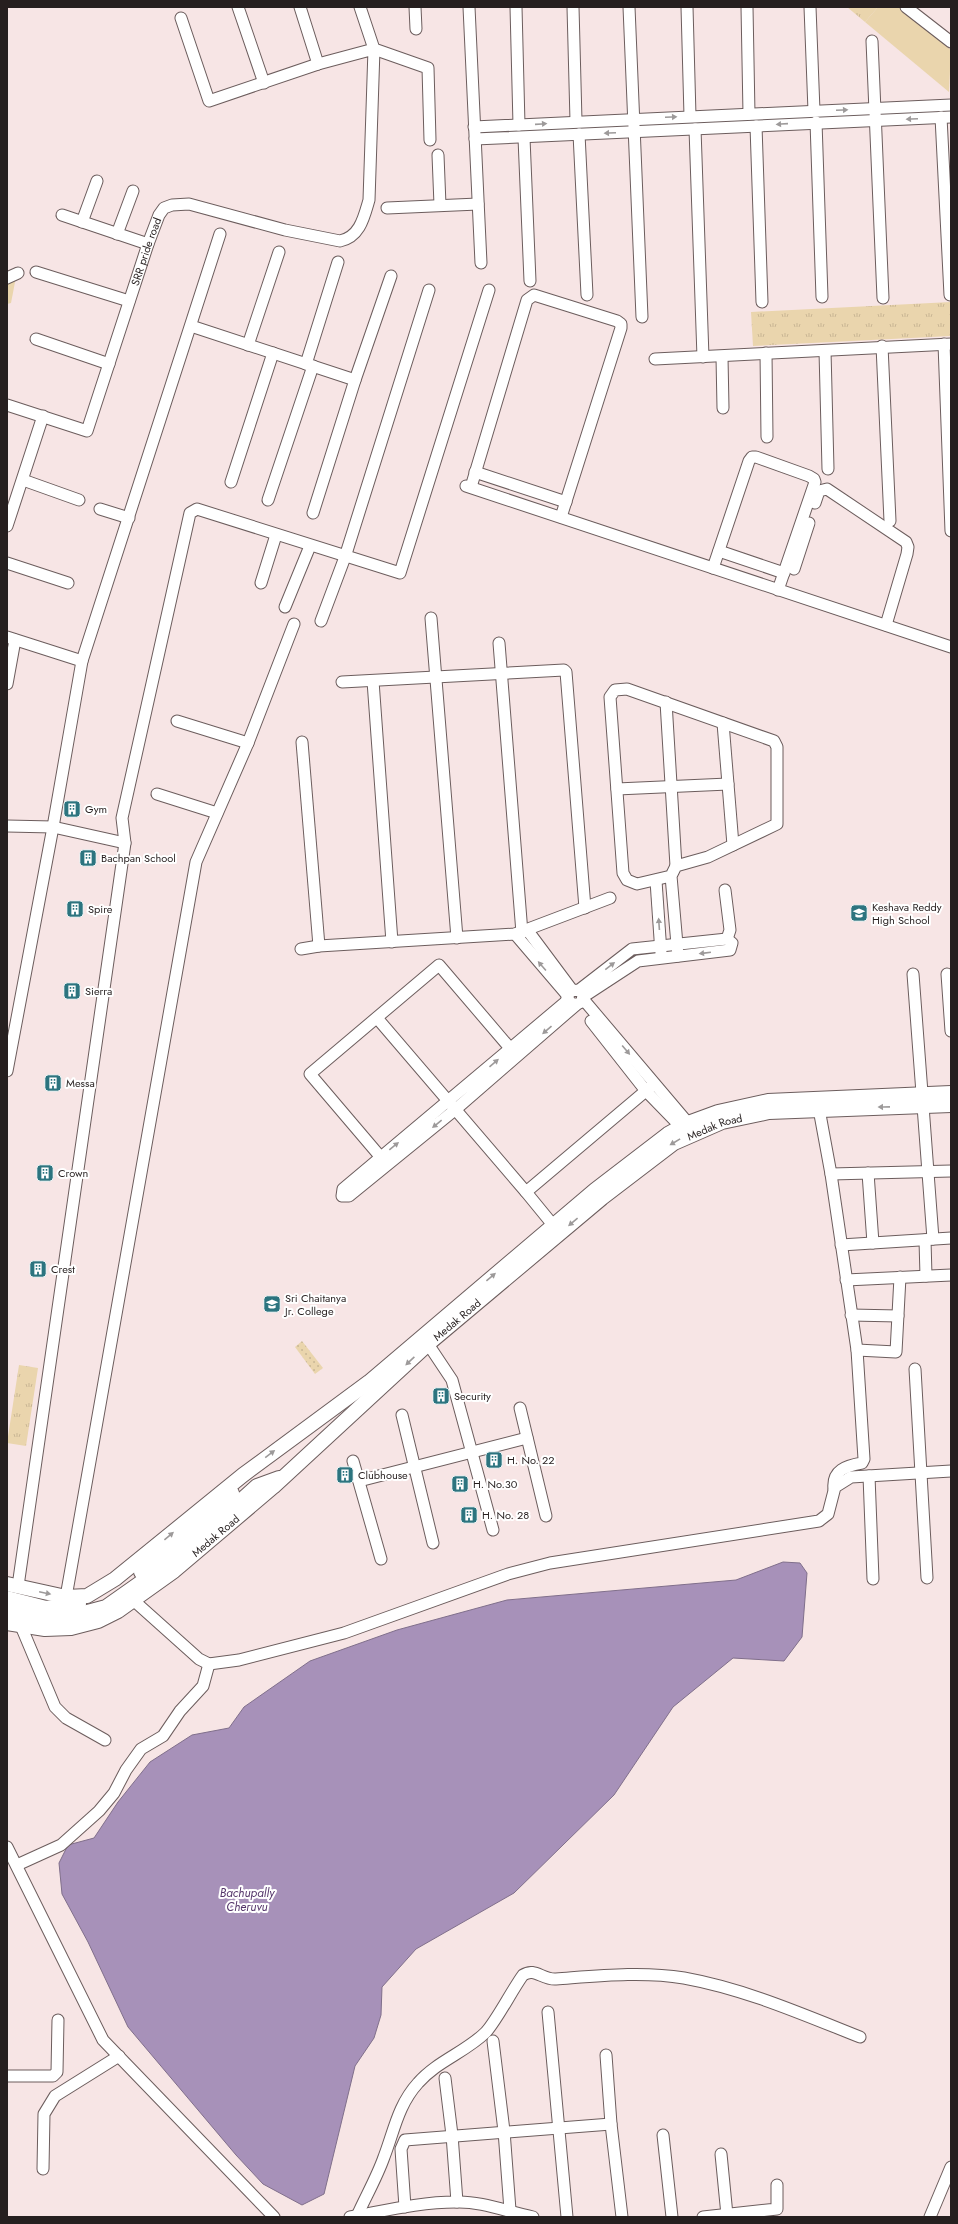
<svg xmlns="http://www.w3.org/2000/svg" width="958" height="2224" font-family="Jost,sans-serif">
	<defs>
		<pattern id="grass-dots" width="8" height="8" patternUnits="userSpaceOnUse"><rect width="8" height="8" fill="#ead5ad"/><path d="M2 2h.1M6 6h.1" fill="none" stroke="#c9b694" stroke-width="1.8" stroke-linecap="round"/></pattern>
		<pattern id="park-tufts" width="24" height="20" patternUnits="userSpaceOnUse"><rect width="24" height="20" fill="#ead5ad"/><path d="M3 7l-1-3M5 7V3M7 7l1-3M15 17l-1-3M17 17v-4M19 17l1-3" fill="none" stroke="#c9b694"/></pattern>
	</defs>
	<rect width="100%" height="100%" fill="#f7e5e5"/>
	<!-- grass -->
	<path fill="url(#grass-dots)" d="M302 1341 323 1368 315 1374 295 1347Z"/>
	<!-- park -->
	<g fill="url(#park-tufts)">
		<path d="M847 7H878L865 22Z"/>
		<path d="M16 277 11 303 7 304V283Z"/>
		<path d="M951 302V336L753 346 751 312Z"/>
		<path d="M19 1365 38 1368 26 1446 7 1443Z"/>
	</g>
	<!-- pitch -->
	<path fill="#ead5ad" d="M878 7H900L951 50 949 92 865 22Z"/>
	<!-- water -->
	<path fill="#a791b9" stroke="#806f8b" d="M783 1562 800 1563 807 1573 802 1637 784 1661 733 1658 673 1707 614 1795 514 1893 416 1949 382 1987 381 2015 374 2038 355 2066 324 2194 302 2205 263 2184 236 2155 128 2027 88 1942 62 1894 59 1863 68 1845 94 1838 118 1802 150 1762 192 1735 229 1728 244 1707 310 1661 397 1630 507 1600 736 1580Z"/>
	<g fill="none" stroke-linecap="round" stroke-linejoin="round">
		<defs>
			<g id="minor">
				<path d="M238 7 264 83"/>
				<path d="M300 7 318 64"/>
				<path d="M360 7 374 49 428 68 430 140"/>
				<path d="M415 7 416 29"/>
				<path d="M469 7 481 263"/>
				<path d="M516 7 519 125"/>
				<path d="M573 7 576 121"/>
				<path d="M629 7 642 317"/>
				<path d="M687 7 690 116"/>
				<path d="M747 7 749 114"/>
				<path d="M810 7 814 111"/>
				<path d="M906 7 951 42"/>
				<path d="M872 41 883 298"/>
				<path d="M941 117 950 295"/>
				<path d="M816 122 822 297"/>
				<path d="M756 126 762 302"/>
				<path d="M474 127 951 105"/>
				<path d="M695 129 703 357"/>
				<path d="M579 134 587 295"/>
				<path d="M524 138 530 281"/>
				<path d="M475 139 951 117"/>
				<path d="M438 155 440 205"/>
				<path d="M387 208 478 204"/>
				<path d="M62 215 148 244"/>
				<path d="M82 222 97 181"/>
				<path d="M117 234 133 191"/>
				<path d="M36 272 129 301"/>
				<path d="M7 278 18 273"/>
				<path d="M191 326 355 380"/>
				<path d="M36 339 109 364"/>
				<path d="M944 344 951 531"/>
				<path d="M248 345 279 252"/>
				<path d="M882 346 890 521"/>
				<path d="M825 351 828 469"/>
				<path d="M766 353 767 437"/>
				<path d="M722 357 723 408"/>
				<path d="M655 359 951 344"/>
				<path d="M306 364 338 262"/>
				<path id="s1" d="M7 405 87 431 148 244 159 215 164 208 172 205 189 204 285 230 340 241C360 237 364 217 369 200L374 49 318 64 209 101 181 18"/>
				<path d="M475 472 566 502"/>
				<path d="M23 480 79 500"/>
				<path d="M231 482 273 353"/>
				<path d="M466 486 951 647"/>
				<path d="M471 487 527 300 534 295 617 321 621 324V328L561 517"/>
				<path d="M268 500 313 366"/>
				<path d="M815 503 819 491 827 489 906 542 908 547 907 554 886 625"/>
				<path d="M100 509 129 518"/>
				<path d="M313 513 355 380 391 276"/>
				<path d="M7 526 43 416"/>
				<path d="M719 551 784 573"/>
				<path d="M7 563 68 583"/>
				<path d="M713 568 749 461 752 457H756L809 476 814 479 815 482 778 590"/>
				<path d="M794 569 809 523"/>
				<path d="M261 583 276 535"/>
				<path d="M285 607 310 546"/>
				<path d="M431 618 457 938"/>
				<path d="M321 621 345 557 429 290"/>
				<path d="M7 637 82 661"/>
				<path d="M499 643 522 933"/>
				<path d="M373 681 392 942"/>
				<path d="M342 682 564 670 566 672 585 908"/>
				<path d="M7 684 15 640"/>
				<path d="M666 702 676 866"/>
				<path d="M177 721 248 743"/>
				<path d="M723 723 733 845"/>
				<path d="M302 742 319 946"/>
				<path d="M617 789 728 784"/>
				<path d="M157 794 217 813"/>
				<path d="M7 826 53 827 125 843"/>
				<path d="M671 876 637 884 627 880 623 873 610 697 615 690 627 689 774 741 777 747V824L708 857 676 866 671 876 678 956"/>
				<path d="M656 881 661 953"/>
				<path d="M725 890 730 930 727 939"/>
				<path d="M528 931 572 990"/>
				<path d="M515 934 568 996"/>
				<path d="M301 949 319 946 515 934 610 898"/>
				<path d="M913 974 922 1093"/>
				<path d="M947 974 951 1031"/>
				<path d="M579 990 583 994 582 1002 577 1004H572L567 998 570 991 579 990 632 949 727 939 732 943 730 950 638 961 583 997"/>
				<path d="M583 999 688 1123"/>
				<path d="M568 1000 343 1189 342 1196H349L456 1109 576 1005"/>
				<path d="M377 1018 526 1192 654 1084"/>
				<path d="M591 1021 646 1091 681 1127"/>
				<path d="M7 1071 53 827 82 661 220 234"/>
				<path d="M923 1106 933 1239"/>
				<path d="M819 1109 831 1174 857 1350 864 1459 862 1463C846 1466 832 1470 834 1489"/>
				<path d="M384 1161 310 1074 439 965 515 1054"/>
				<path d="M868 1173 873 1243"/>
				<path d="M831 1174 951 1171"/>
				<path d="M526 1192 553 1225"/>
				<path d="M925 1240 926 1276"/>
				<path d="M841 1245 951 1238"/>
				<path d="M846 1280 951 1275"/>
				<path d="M851 1315 898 1316"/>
				<path d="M428 1344 452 1380 493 1530"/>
				<path d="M857 1350 896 1352 900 1277"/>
				<path d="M915 1369 927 1578"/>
				<path d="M520 1408 546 1516"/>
				<path d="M402 1415 433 1543"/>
				<path d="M353 1461 381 1559"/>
				<path d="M869 1476 873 1579"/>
				<path d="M359 1481 527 1438"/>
				<path d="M18 1586 125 843 122 818 190 513 197 509 400 573 489 290"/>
				<path d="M66 1597 196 862 248 743 294 624"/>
				<path d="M132 1599 199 1659 209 1664 239 1660 344 1633 508 1574 550 1563 819 1521 828 1514 835 1487 851 1477 951 1471"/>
				<path d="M21 1626 55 1707 66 1718 105 1740"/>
				<path d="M7 1847 103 2040 274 2217"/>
				<path d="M17 1865 61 1845 99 1811 114 1793 126 1770 141 1749 163 1736 180 1711 203 1686 209 1664"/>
				<path d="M548 2012 567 2217"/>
				<path d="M493 2041 504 2131 510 2210"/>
				<path d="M606 2055 611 2124 622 2217"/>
				<path d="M7 2076H53L57 2072 58 2020"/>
				<path d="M445 2078 452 2135 457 2202"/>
				<path d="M663 2135 672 2217"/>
				<path d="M721 2154 727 2215"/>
				<path d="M43 2169 44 2114 55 2096 119 2056"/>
				<path d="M405 2207 401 2149 405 2140 611 2124"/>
				<path d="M357 2216C366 2196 377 2177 384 2157 394 2131 398 2105 418 2083 437 2061 466 2052 486 2032 497 2020 512 1990 523 1975 535 1967 542 1980 556 1979 597 1976 642 1971 684 1978 745 1989 802 2014 860 2037"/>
				<path d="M350 2217C384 2211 420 2202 456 2202 481 2201 508 2212 533 2217"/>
				<path d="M703 2217 777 2209V2185"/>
				<path d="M930 2217 951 2167"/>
			</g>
			<g id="major">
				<path d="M141 1572 228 1499 232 1493"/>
				<path d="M7 1584 66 1597 87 1596 115 1579 243 1475 369 1382 595 1190 668 1134 688 1123 718 1112 768 1101 951 1093"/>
				<path d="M7 1598 46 1608 79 1604"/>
				<path d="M7 1610 48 1618 76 1615 106 1607 184 1552 257 1486 279 1478"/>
				<path id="s2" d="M7 1623 45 1629 71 1628 98 1621 118 1611 174 1571 273 1487 428 1344 602 1198 674 1143 722 1122 769 1112 951 1105"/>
			</g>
		</defs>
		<!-- minor casing -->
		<use href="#minor" stroke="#6c5d5d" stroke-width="13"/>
		<!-- major casing -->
		<use href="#major" stroke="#6c5d5d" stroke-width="16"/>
		<!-- minor -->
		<use href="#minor" stroke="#fff" stroke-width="11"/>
		<!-- major -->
		<use href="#major" stroke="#fff" stroke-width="14"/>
	</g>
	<!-- one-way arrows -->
	<defs><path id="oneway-solid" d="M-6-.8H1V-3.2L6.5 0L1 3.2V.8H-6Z"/></defs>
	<g fill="#9d9a9a">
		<use href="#oneway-solid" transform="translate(842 110) rotate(-3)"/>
		<use href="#oneway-solid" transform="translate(671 117) rotate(-2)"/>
		<use href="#oneway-solid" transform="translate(912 119) rotate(177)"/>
		<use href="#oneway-solid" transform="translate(541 124) rotate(-4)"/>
		<use href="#oneway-solid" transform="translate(782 124) rotate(176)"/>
		<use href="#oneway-solid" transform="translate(610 133) rotate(178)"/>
		<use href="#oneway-solid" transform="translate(659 924) rotate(-94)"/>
		<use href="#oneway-solid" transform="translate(705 953) rotate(173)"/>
		<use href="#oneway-solid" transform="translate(542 966) rotate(-131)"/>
		<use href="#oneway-solid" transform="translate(610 966) rotate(-38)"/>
		<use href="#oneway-solid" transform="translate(547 1030) rotate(139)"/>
		<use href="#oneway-solid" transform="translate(626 1050) rotate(50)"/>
		<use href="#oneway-solid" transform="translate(494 1063) rotate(-41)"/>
		<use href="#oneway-solid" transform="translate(884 1107) rotate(179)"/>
		<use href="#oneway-solid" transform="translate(437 1124) rotate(141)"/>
		<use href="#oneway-solid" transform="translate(675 1142) rotate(149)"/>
		<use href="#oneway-solid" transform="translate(394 1146) rotate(-39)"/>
		<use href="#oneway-solid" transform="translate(573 1222) rotate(140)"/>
		<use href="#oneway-solid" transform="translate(491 1277) rotate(-40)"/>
		<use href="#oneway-solid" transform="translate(410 1361) rotate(137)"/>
		<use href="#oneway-solid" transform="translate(270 1454) rotate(-37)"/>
		<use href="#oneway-solid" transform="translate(169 1536) rotate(-40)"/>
		<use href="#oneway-solid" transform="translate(45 1593) rotate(12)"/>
	</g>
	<!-- icons -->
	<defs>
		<symbol id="building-square" viewBox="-11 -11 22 22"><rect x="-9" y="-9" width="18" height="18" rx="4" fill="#2c747f" stroke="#fff"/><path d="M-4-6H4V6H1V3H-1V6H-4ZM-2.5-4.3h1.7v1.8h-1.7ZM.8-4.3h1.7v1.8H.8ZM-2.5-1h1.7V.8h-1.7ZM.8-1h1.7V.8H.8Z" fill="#fff"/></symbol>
		<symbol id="school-square" viewBox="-11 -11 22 22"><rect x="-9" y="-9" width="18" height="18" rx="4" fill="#2c747f" stroke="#fff"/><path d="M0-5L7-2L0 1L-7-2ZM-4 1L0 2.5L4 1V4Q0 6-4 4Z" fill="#fff"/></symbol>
		<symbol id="university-square" viewBox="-11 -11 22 22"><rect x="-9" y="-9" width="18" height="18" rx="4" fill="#2c747f" stroke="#fff"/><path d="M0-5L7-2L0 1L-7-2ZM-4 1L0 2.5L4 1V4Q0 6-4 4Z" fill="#fff"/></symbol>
	</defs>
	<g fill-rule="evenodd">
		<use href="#building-square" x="62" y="799" width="20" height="20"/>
		<use href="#building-square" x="78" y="848" width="20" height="20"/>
		<use href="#building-square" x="65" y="899" width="20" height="20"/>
		<use href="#school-square" x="849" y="903" width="20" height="20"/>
		<use href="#building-square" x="62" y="981" width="20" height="20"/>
		<use href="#building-square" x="43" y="1073" width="20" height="20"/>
		<use href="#building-square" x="35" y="1163" width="20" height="20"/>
		<use href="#building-square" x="28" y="1259" width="20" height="20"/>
		<use href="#university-square" x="262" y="1294" width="20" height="20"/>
		<use href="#building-square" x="431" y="1386" width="20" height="20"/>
		<use href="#building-square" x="484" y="1450" width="20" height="20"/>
		<use href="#building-square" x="335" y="1465" width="20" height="20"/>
		<use href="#building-square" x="450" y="1474" width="20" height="20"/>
		<use href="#building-square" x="459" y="1505" width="20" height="20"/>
	</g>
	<g text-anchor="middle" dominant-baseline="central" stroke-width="4" stroke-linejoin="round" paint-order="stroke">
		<!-- street labels -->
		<g font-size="11" fill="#261f1f" stroke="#fff">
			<text stroke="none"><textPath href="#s1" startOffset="273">SRR pride road</textPath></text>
			<text stroke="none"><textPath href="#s2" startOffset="886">Medak Road</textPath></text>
			<text stroke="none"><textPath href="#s2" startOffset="562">Medak Road</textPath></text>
			<text stroke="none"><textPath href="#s2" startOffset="238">Medak Road</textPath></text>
		</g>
		<!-- poi labels -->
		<g font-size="11" fill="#261f1f" stroke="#fff" text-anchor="start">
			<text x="85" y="809">Gym</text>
			<text x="101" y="858">Bachpan School</text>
			<text x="872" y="907">Keshava Reddy<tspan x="872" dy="13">High School</tspan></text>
			<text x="88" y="909">Spire</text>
			<text x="85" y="991">Sierra</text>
			<text x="66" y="1083">Messa</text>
			<text x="58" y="1173">Crown</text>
			<text x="51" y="1269">Crest</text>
			<text x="285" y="1298">Sri Chaitanya<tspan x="285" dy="13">Jr. College</tspan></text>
			<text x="454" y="1396">Security</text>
			<text x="507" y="1460">H. No. 22</text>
			<text x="358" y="1475">Clubhouse</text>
			<text x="473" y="1484">H. No.30</text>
			<text x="482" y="1515">H. No. 28</text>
		</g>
		<!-- water labels -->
		<g font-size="12" font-style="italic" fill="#54356a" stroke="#fff">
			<text x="247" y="1893">Bachupally<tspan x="247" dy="14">Cheruvu</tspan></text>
		</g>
	</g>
	<!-- border -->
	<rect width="958" height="2224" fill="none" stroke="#261f1f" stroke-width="16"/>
</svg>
